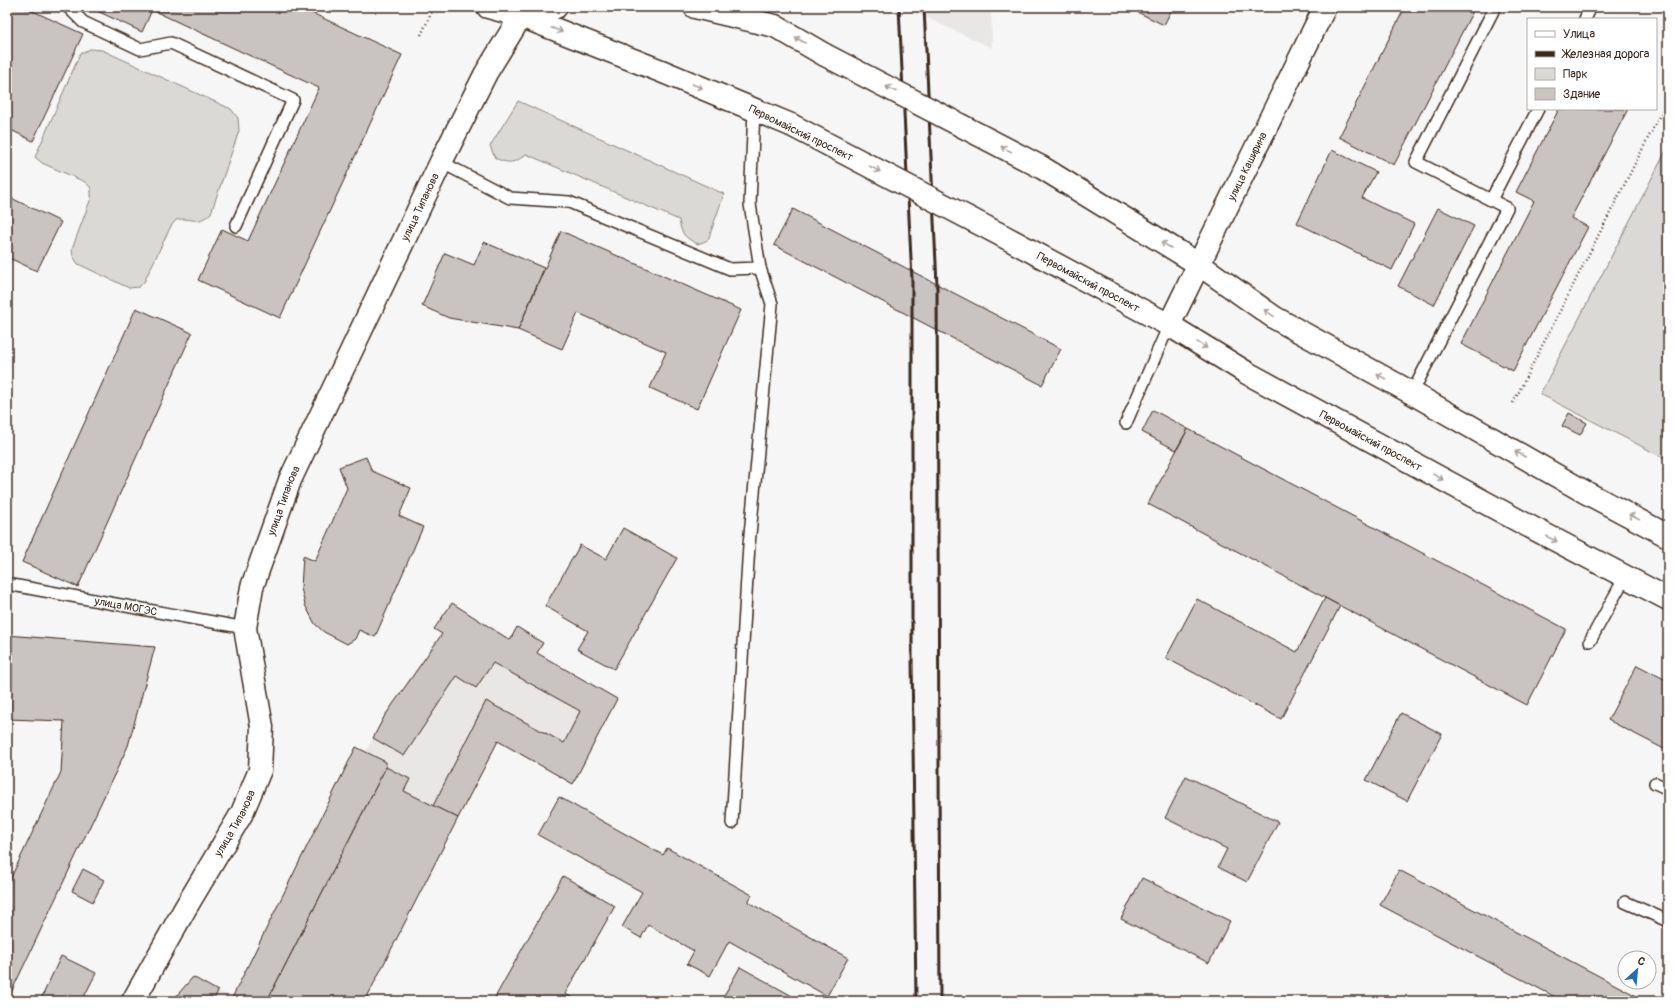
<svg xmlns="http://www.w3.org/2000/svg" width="1675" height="1008" font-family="Pangolin,sans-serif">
	<rect width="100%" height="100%" fill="#f7f6f6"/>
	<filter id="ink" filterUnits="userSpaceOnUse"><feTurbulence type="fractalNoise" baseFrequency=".025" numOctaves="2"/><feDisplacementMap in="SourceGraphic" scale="8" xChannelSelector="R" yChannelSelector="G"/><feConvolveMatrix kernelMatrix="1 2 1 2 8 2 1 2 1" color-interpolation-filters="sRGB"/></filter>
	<g filter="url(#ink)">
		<!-- built -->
		<g fill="#e9e7e6">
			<path d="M903 7H991L992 48Z"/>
			<path d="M452 603 510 639 517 627 543 643 537 654 617 699 573 784 497 742 365 1001H172L193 977 232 998 356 747 366 751 384 717 441 634 434 629Z"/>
		</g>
		<!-- green -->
		<g fill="#dbd9d6" stroke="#8b827a">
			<path d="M90 49 102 50 231 109 238 118 239 131 211 213C196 227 192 216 176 220L171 226 144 282 139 287 129 288 78 264 73 256 72 249 91 198V188L85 182 42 163 35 157 80 54Z"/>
			<path d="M518 101 724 194 708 240 698 244C685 238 681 234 679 220L526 154C515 164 508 164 495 158L490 146Z"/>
			<path d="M1668 147V460L1540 394Z"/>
		</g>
		<!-- building -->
		<g fill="#c9c3c1" stroke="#3b2a1e">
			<path d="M7 7H24L83 34 33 141 7 128Z"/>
			<path d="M97 7H299L402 55 280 318 198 280 222 229 248 241 319 88 152 10 142 32 95 10Z"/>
			<path d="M1127 7H1173L1164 25Z"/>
			<path d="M1405 7H1475L1394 165 1339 137Z"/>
			<path d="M1559 109H1628L1571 218 1588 227 1513 371 1461 344 1534 201 1516 192Z"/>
			<path d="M1332 150 1376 172 1362 198 1414 224 1392 270 1297 223Z"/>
			<path d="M7 196 61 222 37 271 7 257Z"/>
			<path d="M1438 208 1474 226 1434 305 1398 286Z"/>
			<path d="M793 209 1061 349 1042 385 774 245Z"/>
			<path d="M561 231 741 310 697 409 650 388 666 352 578 313 562 349 518 330Z"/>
			<path d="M484 242 544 268 518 330 449 318 422 306 445 253 474 265Z"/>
			<path d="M136 308 192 333 78 587 22 562Z"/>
			<path d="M1153 410 1188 429 1176 450 1142 432Z"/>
			<path d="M1569 413 1587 423 1580 435 1562 426Z"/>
			<path d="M1188 429 1566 629 1527 705 1148 504Z"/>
			<path d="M366 457 372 471 411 488 399 516 423 527 375 637 359 630 355 639 347 644 324 632 315 624 305 605 301 588 303 556 315 561 347 488 339 467Z"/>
			<path d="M1668 462V474L1663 471Z"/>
			<path d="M623 528 677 558 614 669 577 649 588 631 545 606 580 545 606 559Z"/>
			<path d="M1325 598 1340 606 1281 719 1166 658 1197 599 1297 652Z"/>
			<path d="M452 603 510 640 517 627 543 643 537 653 617 699 573 784 498 741 458 818 433 806 486 701 564 743 580 711 493 663 476 688 457 676 404 756 373 738 384 717 442 634 434 629Z"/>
			<path d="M7 635 155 647 128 746 7 1001V886L61 772 64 721 7 719Z"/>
			<path d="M1637 665 1668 681V751L1608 720Z"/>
			<path d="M1401 713 1442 734 1407 801 1366 780Z"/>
			<path d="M356 747 386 762V767L267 1001H239L232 998Z"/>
			<path d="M386 767 410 779 404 791 458 818 365 1001H267Z"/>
			<path d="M1186 776 1278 822 1247 882 1218 867 1227 849 1165 818Z"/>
			<path d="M559 797 663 855 667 848 752 895 748 902 848 958 827 996 729 941 710 976 687 964 694 951 648 925 641 938 622 927 642 892 538 835Z"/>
			<path d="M83 869 104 880 93 902 72 891Z"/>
			<path d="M1399 870 1646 1001H1563L1380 905Z"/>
			<path d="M563 876 615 906 565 994 579 1001H493Z"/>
			<path d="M1142 878 1230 921 1209 963 1121 919Z"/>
			<path d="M61 956 96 973 82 1001H40Z"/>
			<path d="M740 967 794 997 792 1001H721Z"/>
			<path d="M193 977 218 991 213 1001H172Z"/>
		</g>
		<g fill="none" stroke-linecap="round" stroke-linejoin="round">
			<defs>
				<g id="service">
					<path d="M68 7 83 22 140 49 171 43 293 100 236 226"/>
					<path d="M1585 19 1591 7"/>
					<path d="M441 162 510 198 569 202 730 269 760 268 750 204 754 110"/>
					<path d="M1491 200 1416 162 1495 7"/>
					<path d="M1412 393 1507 208 1491 200 1538 109"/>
					<path d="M1126 423 1169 325"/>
					<path id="s1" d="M7 584 245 628"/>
					<path d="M1590 641 1625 577"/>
					<path d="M1655 783 1668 789"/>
					<path d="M732 823 749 545 772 304 760 268"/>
					<path d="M1625 902 1668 921"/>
				</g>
				<g id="minor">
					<path id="s2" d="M133 1001 186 907 242 813 260 770 262 727 245 628 252 587 290 480 441 162 486 73 521 16"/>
				</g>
				<g id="secondary">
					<path d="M521 16 556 7"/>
					<path id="s3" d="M1169 325 1325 7"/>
				</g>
				<g id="primary">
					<path d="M488 7 521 16 661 71 791 125"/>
					<path d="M695 7 775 26 825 55"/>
					<path d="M1041 167 1200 265 1275 318 1412 393 1585 492 1668 536"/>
					<path id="s4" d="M1003 236 1169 325 1247 373 1521 522 1668 599"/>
				</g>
			</defs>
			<!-- service casing -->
			<use href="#service" stroke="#3b2a1e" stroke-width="14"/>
			<!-- minor casing -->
			<use href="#minor" stroke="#3b2a1e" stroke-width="25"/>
			<!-- secondary casing -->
			<use href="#secondary" stroke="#3b2a1e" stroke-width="25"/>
			<!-- primary casing -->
			<use href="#primary" stroke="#3b2a1e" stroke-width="25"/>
			<!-- path -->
			<g stroke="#3b2a1e" stroke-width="2.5" stroke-dasharray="1 3" stroke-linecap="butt">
				<path d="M421 35 434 7"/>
				<path d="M1513 403 1668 99"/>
			</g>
			<!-- service -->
			<use href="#service" stroke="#fff" stroke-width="11"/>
			<!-- minor -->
			<use href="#minor" stroke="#fff" stroke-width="22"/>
			<!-- secondary -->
			<use href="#secondary" stroke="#fff" stroke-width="22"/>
			<!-- primary -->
			<use href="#primary" stroke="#fff" stroke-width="22"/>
			<!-- rail -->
			<g stroke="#3b2a1e" stroke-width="3">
				<path d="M899 7 912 280V655L916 1001"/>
				<path d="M924 7 937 285 940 1001"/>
			</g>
			<defs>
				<g id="primary-bridge">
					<path d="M825 55 1041 167"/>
					<path d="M791 125 1003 236"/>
				</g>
			</defs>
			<!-- primary-bridge casing -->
			<use href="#primary-bridge" stroke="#3b2a1e" stroke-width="25" stroke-linecap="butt"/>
			<!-- primary-bridge -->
			<use href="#primary-bridge" stroke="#fff" stroke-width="22"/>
		</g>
		<!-- one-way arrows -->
		<defs><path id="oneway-shaft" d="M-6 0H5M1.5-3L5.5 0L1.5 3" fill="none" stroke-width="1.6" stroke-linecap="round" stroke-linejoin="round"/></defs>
		<g stroke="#a79f9a">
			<use href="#oneway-shaft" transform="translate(557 30) rotate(21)"/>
			<use href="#oneway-shaft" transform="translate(800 40) rotate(-150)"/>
			<use href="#oneway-shaft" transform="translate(697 86) rotate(23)"/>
			<use href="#oneway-shaft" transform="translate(891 89) rotate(-152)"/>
			<use href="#oneway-shaft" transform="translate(1006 149) rotate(-152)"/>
			<use href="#oneway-shaft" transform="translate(875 169) rotate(28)"/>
			<use href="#oneway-shaft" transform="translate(1166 245) rotate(-148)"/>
			<use href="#oneway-shaft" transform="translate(1269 313) rotate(-145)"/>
			<use href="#oneway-shaft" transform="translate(1202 345) rotate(31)"/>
			<use href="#oneway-shaft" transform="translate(1382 377) rotate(-152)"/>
			<use href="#oneway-shaft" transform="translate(1520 454) rotate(-150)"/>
			<use href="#oneway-shaft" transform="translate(1438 477) rotate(29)"/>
			<use href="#oneway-shaft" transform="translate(1634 517) rotate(-152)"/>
			<use href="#oneway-shaft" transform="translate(1552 539) rotate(28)"/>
		</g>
	</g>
	<g text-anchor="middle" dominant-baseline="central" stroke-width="4" stroke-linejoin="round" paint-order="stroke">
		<!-- street labels -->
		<g font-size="11" fill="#3b2a1e" stroke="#fff">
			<text transform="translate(801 133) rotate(26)">Первомайский проспект</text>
			<text stroke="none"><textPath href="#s3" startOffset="177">улица Каширина</textPath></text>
			<text stroke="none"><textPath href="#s2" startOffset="865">улица Типанова</textPath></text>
			<text stroke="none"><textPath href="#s4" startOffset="97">Первомайский проспект</textPath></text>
			<text stroke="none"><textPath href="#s4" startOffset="421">Первомайский проспект</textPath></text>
			<text stroke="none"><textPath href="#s2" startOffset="541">улица Типанова</textPath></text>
			<text stroke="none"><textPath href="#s1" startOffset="121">улица МОГЭС</textPath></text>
			<text stroke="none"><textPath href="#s2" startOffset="205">улица Типанова</textPath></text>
		</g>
	</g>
	<!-- margin -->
	<rect width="1675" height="1008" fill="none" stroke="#fff" stroke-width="24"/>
	<rect x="12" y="12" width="1651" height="984" fill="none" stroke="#3b2a1e" stroke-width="1.5" filter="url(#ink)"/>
	<!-- legend -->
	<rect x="1527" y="18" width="130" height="92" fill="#ffffff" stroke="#b1aaa5"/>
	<rect x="1535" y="31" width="20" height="6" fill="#ffffff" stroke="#b1aaa5"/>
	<text x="1563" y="38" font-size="12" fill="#3b2a1e">Улица</text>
	<rect x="1535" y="51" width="20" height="6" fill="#3b2a1e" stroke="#b1aaa5"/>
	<text x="1563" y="58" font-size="12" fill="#3b2a1e">Железная дорога</text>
	<rect x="1535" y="68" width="20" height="12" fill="#dbd9d6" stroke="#b1aaa5"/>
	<text x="1563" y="78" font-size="12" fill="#3b2a1e">Парк</text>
	<rect x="1535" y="88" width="20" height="12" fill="#c9c3c1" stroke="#b1aaa5"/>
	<text x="1563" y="98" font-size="12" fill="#3b2a1e">Здание</text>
	<!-- north arrow -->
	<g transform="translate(1637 970) rotate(27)"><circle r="19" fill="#ffffff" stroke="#b1aaa5"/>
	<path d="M0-3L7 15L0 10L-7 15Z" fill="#1f6fb2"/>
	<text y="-6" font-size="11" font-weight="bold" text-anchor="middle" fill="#3b2a1e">С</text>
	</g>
</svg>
